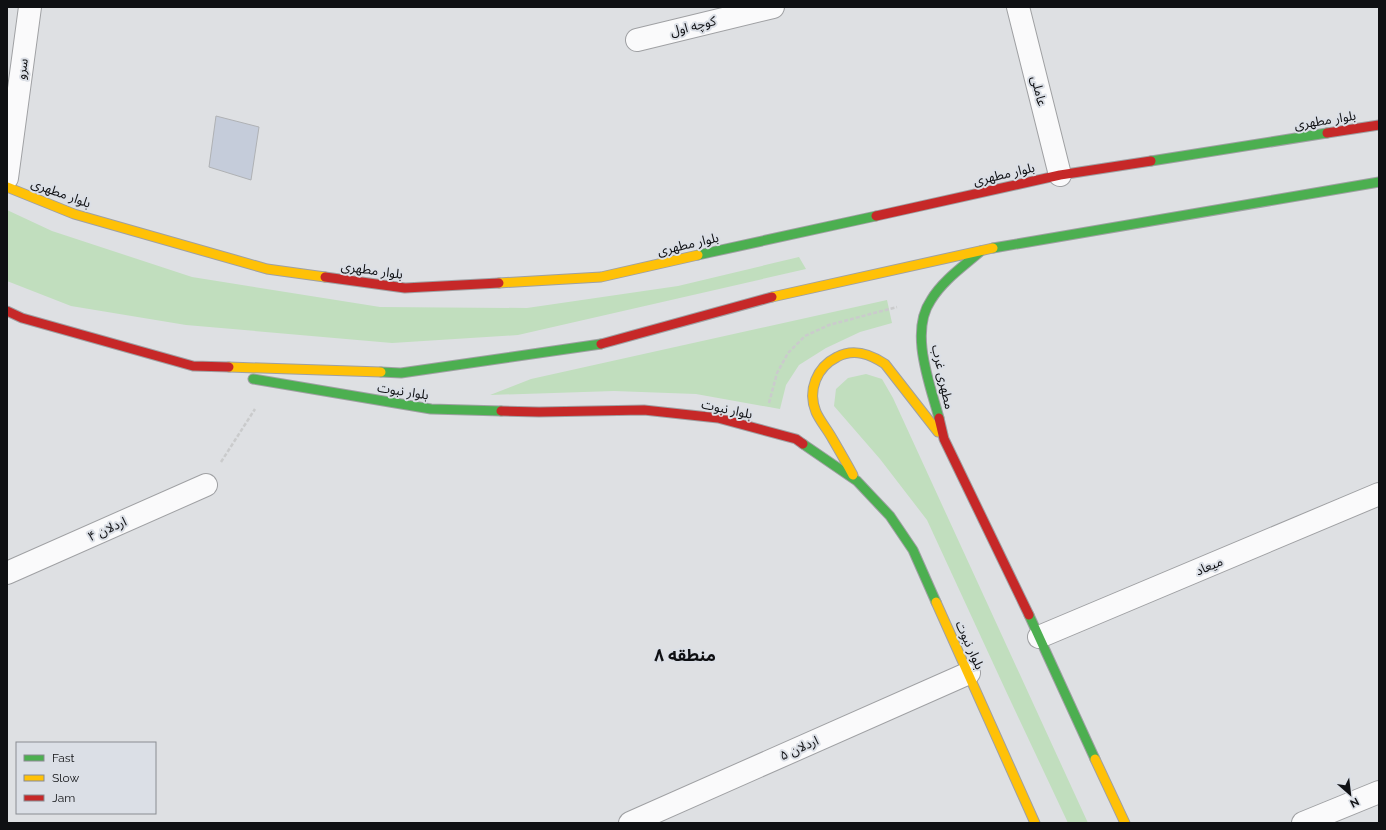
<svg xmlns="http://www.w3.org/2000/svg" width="1386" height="830" font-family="Raleway,'Noto Sans Arabic',sans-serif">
	<rect width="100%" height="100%" fill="#dee0e3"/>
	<!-- green -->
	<g fill="#c1debe">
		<path d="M7 210 52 231 192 277 380 307 527 308 678 286 799 257 806 269 518 335 392 343 186 325 71 306 7 281Z"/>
		<path d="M887 300 892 323 860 332 826 348 799 365 786 385 780 409 696 394 614 391 490 395 531 379Z"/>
		<path d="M866 374 882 379 893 398 1088 823H1068L1005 689 927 520 880 459 834 406 836 389 848 378Z"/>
	</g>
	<!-- building -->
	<path fill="#c5ccda" stroke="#afb1b4" d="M216 116 259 127 251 180 209 167Z"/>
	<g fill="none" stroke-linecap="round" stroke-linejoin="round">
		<defs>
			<g id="street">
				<path d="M1018 7 1060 175"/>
				<path d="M637 40 773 7"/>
				<path d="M7 178 30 7"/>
				<path d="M7 573 206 485"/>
				<path d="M1039 637 1379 494"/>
				<path d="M630 823 969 673"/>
				<path d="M1303 823 1379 792"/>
			</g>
			<g id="fast">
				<path d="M1151 161 1327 133"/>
				<path d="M993 248 1379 182"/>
				<path d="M698 255 876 216"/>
				<path d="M381 372 401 373 601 344"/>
				<path d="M253 379 431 409 501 411"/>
				<path d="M939 418C930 384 909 332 931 300 943 280 964 266 981 251"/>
				<path d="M803 444 857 481 890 516 913 550 936 602"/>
				<path d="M1029 615 1095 759"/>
			</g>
			<g id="slow">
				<path d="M7 187 74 214 267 269 325 277"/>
				<path d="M499 283 601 277 698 255"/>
				<path d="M772 297 993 248"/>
				<path d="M229 367 381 372"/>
				<path d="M853 475C846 462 839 450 832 438 827 429 820 421 816 412 807 390 817 367 837 357 854 348 870 354 885 364L938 432"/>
				<path d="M936 602 1035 823"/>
				<path d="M1095 759 1125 823"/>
			</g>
			<g id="jam">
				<path d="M1327 133 1379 125"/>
				<path d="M876 216 1060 175 1151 161"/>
				<path d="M325 277 405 288 499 283"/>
				<path d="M7 311 22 318 193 366 229 367"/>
				<path d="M601 344 772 297"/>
				<path d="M501 411 539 412 644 410 718 418 796 439 803 444"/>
				<path d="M939 418 944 439 1029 615"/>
			</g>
		</defs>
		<!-- street casing -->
		<use href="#street" stroke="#9fa0a3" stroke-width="24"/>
		<!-- fast casing -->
		<use href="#fast" stroke="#9fa0a3" stroke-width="11"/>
		<!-- slow casing -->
		<use href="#slow" stroke="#9fa0a3" stroke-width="11"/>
		<!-- jam casing -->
		<use href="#jam" stroke="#9fa0a3" stroke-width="11"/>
		<!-- path -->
		<g stroke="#cacbcc" stroke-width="2.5" stroke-dasharray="4 2" stroke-linecap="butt">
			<path d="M769 403 777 373 788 353 805 336 829 325 897 307"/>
			<path d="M221 462 255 409"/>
		</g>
		<!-- street -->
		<use href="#street" stroke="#fafafb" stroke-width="22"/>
		<!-- fast -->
		<use href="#fast" stroke="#4caf50" stroke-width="9"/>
		<!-- slow -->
		<use href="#slow" stroke="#ffc107" stroke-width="9"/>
		<!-- jam -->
		<use href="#jam" stroke="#c62828" stroke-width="9"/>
	</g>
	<g text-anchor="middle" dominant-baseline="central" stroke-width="4" stroke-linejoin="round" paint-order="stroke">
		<!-- street labels -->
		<g font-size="13" fill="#0f1013" stroke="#dbdfe6">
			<text transform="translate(693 26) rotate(-14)">کوچه اول</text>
			<text transform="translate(22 69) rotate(-82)">سرو</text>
			<text transform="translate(1039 91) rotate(76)">عاملی</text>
			<text transform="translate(1325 120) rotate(-9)">بلوار مطهری</text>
			<text transform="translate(1004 174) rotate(-13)">بلوار مطهری</text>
			<text transform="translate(61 193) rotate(20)">بلوار مطهری</text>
			<text transform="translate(688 244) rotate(-13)">بلوار مطهری</text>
			<text transform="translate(372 270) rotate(8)">بلوار مطهری</text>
			<text transform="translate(943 377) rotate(78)">مطهری غرب</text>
			<text transform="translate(403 391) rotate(9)">بلوار نبوت</text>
			<text transform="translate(727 409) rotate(12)">بلوار نبوت</text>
			<text transform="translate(107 529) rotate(-24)">اردلان ۴</text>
			<text transform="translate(1209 566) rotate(-23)">میعاد</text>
			<text transform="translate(970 645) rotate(66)">بلوار نبوت</text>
			<text transform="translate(799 748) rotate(-24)">اردلان ۵</text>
		</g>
		<!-- district labels -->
		<g font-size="17" font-weight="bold" fill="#0f1013" stroke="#dbdfe6">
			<text x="685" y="655">منطقه ۸</text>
		</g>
	</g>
	<!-- border -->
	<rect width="1386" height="830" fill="none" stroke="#0f1013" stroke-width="16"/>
	<!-- legend -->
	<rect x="16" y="742" width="140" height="72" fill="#dbdfe6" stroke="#898c92"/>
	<rect x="24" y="755" width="20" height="6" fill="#4caf50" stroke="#898c92"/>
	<text x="52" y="762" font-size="12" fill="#0f1013">Fast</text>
	<rect x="24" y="775" width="20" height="6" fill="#ffc107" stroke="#898c92"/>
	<text x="52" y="782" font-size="12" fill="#0f1013">Slow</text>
	<rect x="24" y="795" width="20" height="6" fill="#c62828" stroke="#898c92"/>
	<text x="52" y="802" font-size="12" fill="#0f1013">Jam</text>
	<!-- north arrow -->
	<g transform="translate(1350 794) rotate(152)" stroke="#dbdfe6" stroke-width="3" paint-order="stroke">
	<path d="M0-3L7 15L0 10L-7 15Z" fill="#0f1013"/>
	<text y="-6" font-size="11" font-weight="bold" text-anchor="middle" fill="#0f1013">N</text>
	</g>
</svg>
